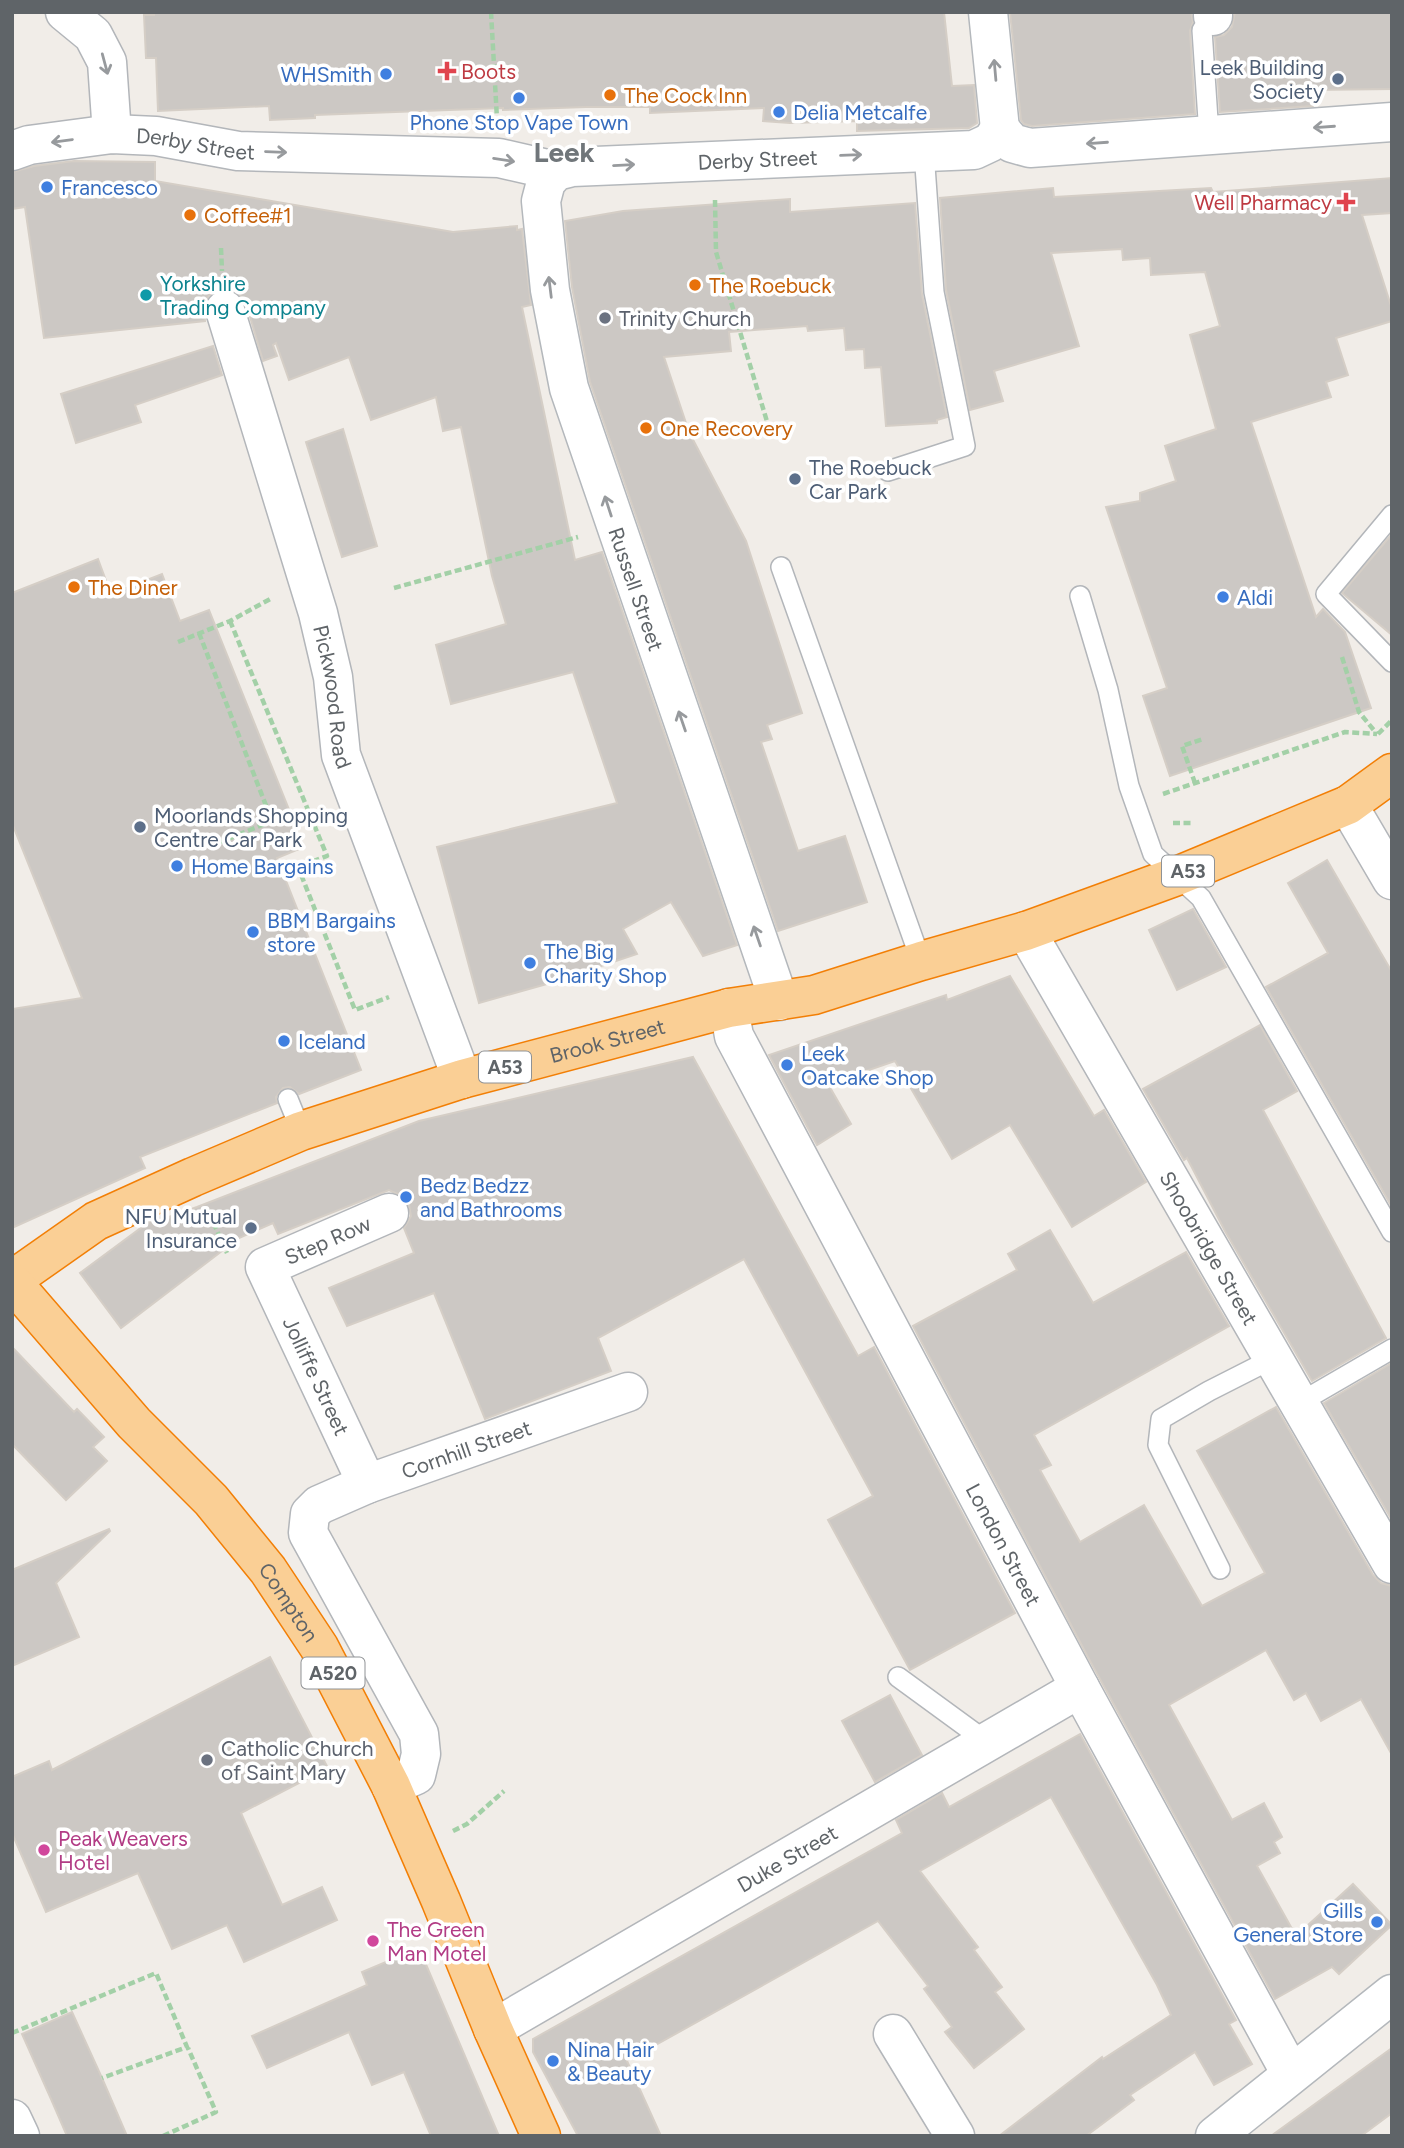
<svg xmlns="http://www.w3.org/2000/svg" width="1404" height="2148" font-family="Figtree,sans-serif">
	<rect width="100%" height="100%" fill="#f1ede8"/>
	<!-- building -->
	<g fill="#ccc8c4" stroke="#d5cec6" stroke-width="2">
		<path d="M154 12H944L952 86 974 85 977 123 969 128 857 131V121L790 123 763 121 764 108 650 113V107H586L503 110V108L315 115V118L270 120 269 106 158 111 156 58H146L144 15H154Z"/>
		<path d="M1010 12H1191L1193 22 1190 31 1195 114 1032 126 1024 124 1021 120Z"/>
		<path d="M1235 12H1392V89L1312 90 1313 106 1220 112 1215 37 1224 35 1232 27Z"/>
		<path d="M74 161 155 162V181L453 232 517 226V230L522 229 531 305 522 307 575 560 602 552 737 945 703 956 671 902 623 929 637 954 586 971V973L479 1003 437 847 617 803 573 672 451 704 436 645 506 624 492 576 461 427 443 431 436 397 371 420 349 357 289 380 276 343 273 345 277 356 263 361 246 303 239 294 229 289H218L209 296 204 306 205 321 44 338 25 207 12 209V172L34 166Z"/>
		<path d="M1392 178V213L1362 215 1392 309V321L1336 338 1348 375 1326 382 1331 397 1251 422 1316 617 1323 609 1345 632 1371 708 1170 776 1143 696 1167 688 1106 507 1140 501V493L1176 481 1165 446 1216 429 1190 335 1220 326 1205 272 1151 275 1150 258 1123 260 1122 249 1051 253 1079 346 994 371 1003 401 970 410 946 290 940 198 1053 188 1054 197 1211 188 1213 192Z"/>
		<path d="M790 199V212L915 203 922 294 947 417 937 420V423L886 426 881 367 865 368 864 349 846 350 844 328 808 331 807 326 729 332 731 351 664 357 689 432 746 541 802 713 767 725 772 739 761 742 798 851 845 836 867 902 778 931 590 382 572 287 565 221 623 211Z"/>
		<path d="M213 346 222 375 135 405 141 422 76 443 61 394Z"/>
		<path d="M343 429 377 546 342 557 306 442Z"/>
		<path d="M1392 534V635L1342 593Z"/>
		<path d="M98 559 111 594 162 574 180 621 209 610 304 847 277 858 361 1070 299 1094 290 1087 283 1088 276 1097 277 1103 140 1157 145 1168 12 1228V1009L82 998 12 823V593Z"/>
		<path d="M1327 860 1392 972V1207L1266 987 1328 953 1288 883Z"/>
		<path d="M1193 909 1226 967 1177 990 1149 930Z"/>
		<path d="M1010 976 1094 1116 1104 1110 1146 1182 1072 1227 1010 1125 952 1159 895 1061 828 1084 851 1124 817 1145 769 1055 946 995 947 1000Z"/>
		<path d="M1260 1025 1297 1091 1263 1110 1386 1338 1312 1381 1225 1231 1187 1158 1184 1160 1143 1089Z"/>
		<path d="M693 1057 858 1356 874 1347 1015 1613 910 1670 828 1520 873 1496 744 1259 598 1338 611 1371 485 1419 434 1293 347 1326 329 1288 414 1253 404 1228 411 1216 409 1205 402 1196 389 1190 278 1234 273 1223 239 1238 121 1328 80 1273 153 1219 165 1214 166 1218 197 1207 419 1121Z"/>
		<path d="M1050 1230 1093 1303 1186 1252 1229 1326 1034 1435 1051 1465 1040 1470 1080 1542 1144 1505 1202 1606 1265 1573 1197 1451 1276 1407 1373 1575 1381 1583 1392 1586V1755L1361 1699 1321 1721 1306 1693 1294 1700 1266 1650 1169 1705 1232 1820 1264 1803 1282 1837 1274 1842 1280 1853 1257 1866 1296 1936 1353 1884 1392 1925 1339 1974 1332 1967 1275 1999 1089 1659 913 1326 1017 1270 1008 1254Z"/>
		<path d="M12 1347 74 1412 77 1409 104 1437 93 1447 107 1461 66 1500 12 1444Z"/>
		<path d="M1392 1363V1520L1324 1403Z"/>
		<path d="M109 1529 110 1531 56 1583 79 1637 12 1666V1570Z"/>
		<path d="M270 1657 328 1768 241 1813 282 1905 322 1887 337 1920 244 1962 227 1925 172 1949 138 1873 46 1912 12 1833V1777L49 1761 52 1770Z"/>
		<path d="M890 1695 922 1755 875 1782 842 1721Z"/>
		<path d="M1080 1734 1236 2020 1229 2024 1252 2064 1214 2085 1195 2052 1130 2095 1134 2100 1086 2136H999L1102 2057 1103 2059 1171 2015 1157 1985 1051 1797 920 1871 978 1947 974 1950 1002 1987 995 1992 1024 2029 974 2068 945 2032 952 2027 924 1989 928 1986 878 1921 627 2061 661 2136H578L533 2052V2039L902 1833 896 1820 942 1793 949 1807Z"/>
		<path d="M419 1948 499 2136H431L404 2072 372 2085 349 2032 267 2068 252 2036 367 1985 362 1972Z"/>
		<path d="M72 2012 102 2078 127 2136H67L51 2099 22 2034Z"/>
		<path d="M1392 2048V2113L1361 2136H1271Z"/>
	</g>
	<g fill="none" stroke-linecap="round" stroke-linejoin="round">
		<defs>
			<g id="lane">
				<path d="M1209 135 1202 30 1213 16"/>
				<path d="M888 471 965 446 934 292 924 152"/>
				<path d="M1392 515 1326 594 1392 662"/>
				<path d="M781 567 921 961"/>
				<path d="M1080 596 1108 690 1129 786 1153 854 1201 898 1392 1232"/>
				<path d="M288 1099 301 1131"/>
				<path d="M1299 1403 1392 1349"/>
				<path d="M1220 1569 1158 1445 1161 1419 1209 1391 1274 1358"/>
				<path d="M898 1677 987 1742"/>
			</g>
			<g id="street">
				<path d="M65 12 93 35 107 62 112 134"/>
				<path d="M1213 12V16"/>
				<path id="s1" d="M12 151 29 145 112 134 156 136 238 151 499 158 556 171"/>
				<path id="s2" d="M225 310 318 613 333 677 341 755 462 1079"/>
				<path d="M1348 805 1392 880"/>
				<path id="s3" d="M1026 931 1392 1564"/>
				<path id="s4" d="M729 1008 734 1036 1080 1688 1291 2074"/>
				<path id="s5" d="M367 1484 265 1267 389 1213"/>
				<path id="s6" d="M391 1786 416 1775 421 1754 419 1734 308 1533 310 1514 319 1505 367 1484 628 1392"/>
				<path id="s7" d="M493 2029 1080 1688"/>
				<path d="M893 2034 955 2136"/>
				<path d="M12 2119 20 2136"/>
			</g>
			<g id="secondary">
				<path d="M988 12 1000 129"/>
				<path d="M1000 129 1012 143 1030 148 1392 122"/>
				<path id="s8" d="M779 1001 569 388 550 290 541 201 546 182 556 171 572 167 974 150 991 142 1000 129"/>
				<path d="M1215 2136 1392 1994"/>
			</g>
			<g id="highway">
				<path id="s9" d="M12 1280 96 1221 193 1177 301 1131 462 1079 729 1008 814 995 921 961 1026 931 1177 876 1348 805 1392 773"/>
				<path id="s10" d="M12 1282 134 1423 211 1500 268 1570 319 1647 391 1786 441 1901 493 2029 541 2136"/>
			</g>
		</defs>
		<!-- lane casing -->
		<use href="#lane" stroke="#b3b6ba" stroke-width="22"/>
		<!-- street casing -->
		<use href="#street" stroke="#b3b6ba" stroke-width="41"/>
		<!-- secondary casing -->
		<use href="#secondary" stroke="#b4b8bc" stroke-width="41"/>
		<!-- highway casing -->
		<use href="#highway" stroke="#f27f06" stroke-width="41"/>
		<!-- path -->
		<g stroke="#a3d0a7" stroke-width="4.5" stroke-dasharray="7 3.5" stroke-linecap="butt">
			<path d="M491 12 497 119"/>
			<path d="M715 200 716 252 772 438"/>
			<path d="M221 248 222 271"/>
			<path d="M394 588 578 537"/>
			<path d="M230 621 327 856 298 867 355 1010 389 997"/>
			<path d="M199 633 272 821 208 847"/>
			<path d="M178 642 230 621 272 598"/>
			<path d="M1342 657 1359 712 1377 734"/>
			<path d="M1378 734 1392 720"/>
			<path d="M1195 783 1182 746 1203 739"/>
			<path d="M1163 794 1345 732 1377 734"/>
			<path d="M1173 823H1192"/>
			<path d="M209 1213 227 1253"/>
			<path d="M453 1831 467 1824 504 1791"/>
			<path d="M12 2033 156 1973 187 2047 102 2078"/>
			<path d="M163 2136 216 2112 188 2048"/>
		</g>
		<!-- lane -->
		<use href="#lane" stroke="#fff" stroke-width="19"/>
		<!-- street -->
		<use href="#street" stroke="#fff" stroke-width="38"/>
		<!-- secondary -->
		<use href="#secondary" stroke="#fff" stroke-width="38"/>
		<!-- highway -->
		<use href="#highway" stroke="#facf95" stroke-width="38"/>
	</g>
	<!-- one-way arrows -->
	<defs><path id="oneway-shaft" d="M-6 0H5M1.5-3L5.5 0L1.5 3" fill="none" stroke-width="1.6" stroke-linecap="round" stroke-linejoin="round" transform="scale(1.75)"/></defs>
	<g stroke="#979a9d">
		<use href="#oneway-shaft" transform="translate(105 64) rotate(75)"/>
		<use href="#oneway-shaft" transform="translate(995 70) rotate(-95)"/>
		<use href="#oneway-shaft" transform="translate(1324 127) rotate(176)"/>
		<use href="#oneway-shaft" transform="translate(62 141) rotate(172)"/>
		<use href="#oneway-shaft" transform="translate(1097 143) rotate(176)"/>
		<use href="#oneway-shaft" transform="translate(276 152) rotate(2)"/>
		<use href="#oneway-shaft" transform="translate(851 155) rotate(-2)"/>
		<use href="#oneway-shaft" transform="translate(504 160) rotate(9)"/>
		<use href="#oneway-shaft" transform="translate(624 165) rotate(-3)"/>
		<use href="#oneway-shaft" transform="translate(550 287) rotate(-97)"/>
		<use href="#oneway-shaft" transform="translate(608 506) rotate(-108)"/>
		<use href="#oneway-shaft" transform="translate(682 721) rotate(-109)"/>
		<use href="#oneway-shaft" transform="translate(757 936) rotate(-109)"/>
	</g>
	<!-- markers -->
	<g fill="#e0444e" stroke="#fff" stroke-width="2.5">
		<path d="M443.5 60.5h7v7h7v7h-7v7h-7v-7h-7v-7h7z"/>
		<path d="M1342.5 191.5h7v7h7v7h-7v7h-7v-7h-7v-7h7z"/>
	</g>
	<g fill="#3f7fe0" stroke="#fff" stroke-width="2.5">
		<circle cx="386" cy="74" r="7"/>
		<circle cx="519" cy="98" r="7"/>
		<circle cx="779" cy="112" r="7"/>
		<circle cx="47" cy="187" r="7"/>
		<circle cx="1223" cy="597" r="7"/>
		<circle cx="177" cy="866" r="7"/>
		<circle cx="253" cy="932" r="7"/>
		<circle cx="530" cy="963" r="7"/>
		<circle cx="284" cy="1041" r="7"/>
		<circle cx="787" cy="1065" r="7"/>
		<circle cx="406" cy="1197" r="7"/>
		<circle cx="1377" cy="1922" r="7"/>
		<circle cx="553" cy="2061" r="7"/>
	</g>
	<g fill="#5c6f8a" stroke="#fff" stroke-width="2.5">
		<circle cx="1338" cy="79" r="7"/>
		<circle cx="795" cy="479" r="7"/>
		<circle cx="140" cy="827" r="7"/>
		<circle cx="251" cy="1228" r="7"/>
	</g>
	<g fill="#e8710a" stroke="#fff" stroke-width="2.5">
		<circle cx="610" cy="95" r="7"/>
		<circle cx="190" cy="215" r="7"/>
		<circle cx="695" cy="285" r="7"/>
		<circle cx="646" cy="428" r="7"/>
		<circle cx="74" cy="587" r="7"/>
	</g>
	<circle fill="#0f9aa8" stroke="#fff" stroke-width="2.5" cx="146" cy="295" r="7"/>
	<g fill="#6b7280" stroke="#fff" stroke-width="2.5">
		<circle cx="605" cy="318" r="7"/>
		<circle cx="207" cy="1760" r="7"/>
	</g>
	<g fill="#d1479c" stroke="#fff" stroke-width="2.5">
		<circle cx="44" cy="1850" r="7"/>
		<circle cx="373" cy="1941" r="7"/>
	</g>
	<g text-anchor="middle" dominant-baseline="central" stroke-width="7" stroke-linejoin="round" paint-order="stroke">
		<!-- shield labels -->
		<g fill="#fff" stroke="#8f9295" stroke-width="2">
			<rect x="1162" y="855.5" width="52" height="31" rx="5"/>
			<rect x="479" y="1051.5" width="52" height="31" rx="5"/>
			<rect x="301.5" y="1657.5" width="63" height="31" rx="5"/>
		</g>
		<g font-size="19" font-weight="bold" fill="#5f6468">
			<text x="1188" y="871">A53</text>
			<text x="505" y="1067">A53</text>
			<text x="333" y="1673">A520</text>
		</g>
		<!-- service labels -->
		<g font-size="21" fill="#4e5e75" stroke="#fff" text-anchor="end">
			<text x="1324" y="67">Leek Building<tspan x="1324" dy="24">Society</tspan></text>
			<text x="809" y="467" text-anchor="start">The Roebuck<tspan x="809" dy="24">Car Park</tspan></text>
			<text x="154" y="815" text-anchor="start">Moorlands Shopping<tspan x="154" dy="24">Centre Car Park</tspan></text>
			<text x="237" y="1216">NFU Mutual<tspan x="237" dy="24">Insurance</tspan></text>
		</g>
		<!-- health labels -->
		<g font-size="21" fill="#be3a42" stroke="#fff" text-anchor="start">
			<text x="461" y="71">Boots</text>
			<text x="1332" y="202" text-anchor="end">Well Pharmacy</text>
		</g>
		<!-- shop labels -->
		<g font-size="21" fill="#366cbe" stroke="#fff" text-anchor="start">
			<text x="372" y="74" text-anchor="end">WHSmith</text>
			<text x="793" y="112">Delia Metcalfe</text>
			<text x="519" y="122" text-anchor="middle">Phone Stop Vape Town</text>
			<text x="61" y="187">Francesco</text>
			<text x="1237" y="597">Aldi</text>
			<text x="191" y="866">Home Bargains</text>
			<text x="267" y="920">BBM Bargains<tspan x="267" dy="24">store</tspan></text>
			<text x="544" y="951">The Big<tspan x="544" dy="24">Charity Shop</tspan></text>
			<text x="298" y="1041">Iceland</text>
			<text x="801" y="1053">Leek<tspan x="801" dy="24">Oatcake Shop</tspan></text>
			<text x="420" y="1185">Bedz Bedzz<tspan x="420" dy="24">and Bathrooms</tspan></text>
			<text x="1363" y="1910" text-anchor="end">Gills<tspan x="1363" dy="24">General Store</tspan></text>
			<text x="567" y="2049">Nina Hair<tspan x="567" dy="24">&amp; Beauty</tspan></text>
		</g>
		<!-- food labels -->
		<g font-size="21" fill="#c56008" stroke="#fff" text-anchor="start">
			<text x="624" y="95">The Cock Inn</text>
			<text x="204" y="215">Coffee#1</text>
			<text x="709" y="285">The Roebuck</text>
			<text x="660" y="428">One Recovery</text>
			<text x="88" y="587">The Diner</text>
		</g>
		<!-- street labels -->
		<g font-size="21" fill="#5f6468" stroke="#fff">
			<text stroke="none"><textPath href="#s1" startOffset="186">Derby Street</textPath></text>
			<text stroke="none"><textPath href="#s8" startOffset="1074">Derby Street</textPath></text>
			<text transform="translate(636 589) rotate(71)">Russell Street</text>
			<text stroke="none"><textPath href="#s2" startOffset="402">Pickwood Road</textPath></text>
			<text stroke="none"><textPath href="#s9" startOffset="646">Brook Street</textPath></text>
			<text stroke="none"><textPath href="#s5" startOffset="308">Step Row</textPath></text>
			<text stroke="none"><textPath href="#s3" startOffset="366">Shoobridge Street</textPath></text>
			<text transform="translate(316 1376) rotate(65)">Jolliffe Street</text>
			<text stroke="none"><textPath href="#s6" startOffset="488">Cornhill Street</textPath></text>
			<text stroke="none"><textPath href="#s4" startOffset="604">London Street</textPath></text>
			<text stroke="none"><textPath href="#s10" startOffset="424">Compton</textPath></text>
			<text stroke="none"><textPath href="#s7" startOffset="340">Duke Street</textPath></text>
		</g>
		<!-- culture labels -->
		<g font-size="21" fill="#0d838f" stroke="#fff" text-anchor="start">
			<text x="160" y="283">Yorkshire<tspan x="160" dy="24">Trading Company</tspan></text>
		</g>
		<!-- worship labels -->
		<g font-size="21" fill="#5b616d" stroke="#fff" text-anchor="start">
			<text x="619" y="318">Trinity Church</text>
			<text x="221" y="1748">Catholic Church<tspan x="221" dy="24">of Saint Mary</tspan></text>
		</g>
		<!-- hotel labels -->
		<g font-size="21" fill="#b23c85" stroke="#fff" text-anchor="start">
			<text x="58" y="1838">Peak Weavers<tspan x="58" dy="24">Hotel</tspan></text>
			<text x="387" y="1929">The Green<tspan x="387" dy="24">Man Motel</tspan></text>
		</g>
		<!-- district labels -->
		<g font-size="28" font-weight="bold" fill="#70767a" stroke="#fff">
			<text x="564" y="152">Leek</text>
		</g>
	</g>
	<!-- border -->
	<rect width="1404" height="2148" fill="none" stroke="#5f6468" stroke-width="28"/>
</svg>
